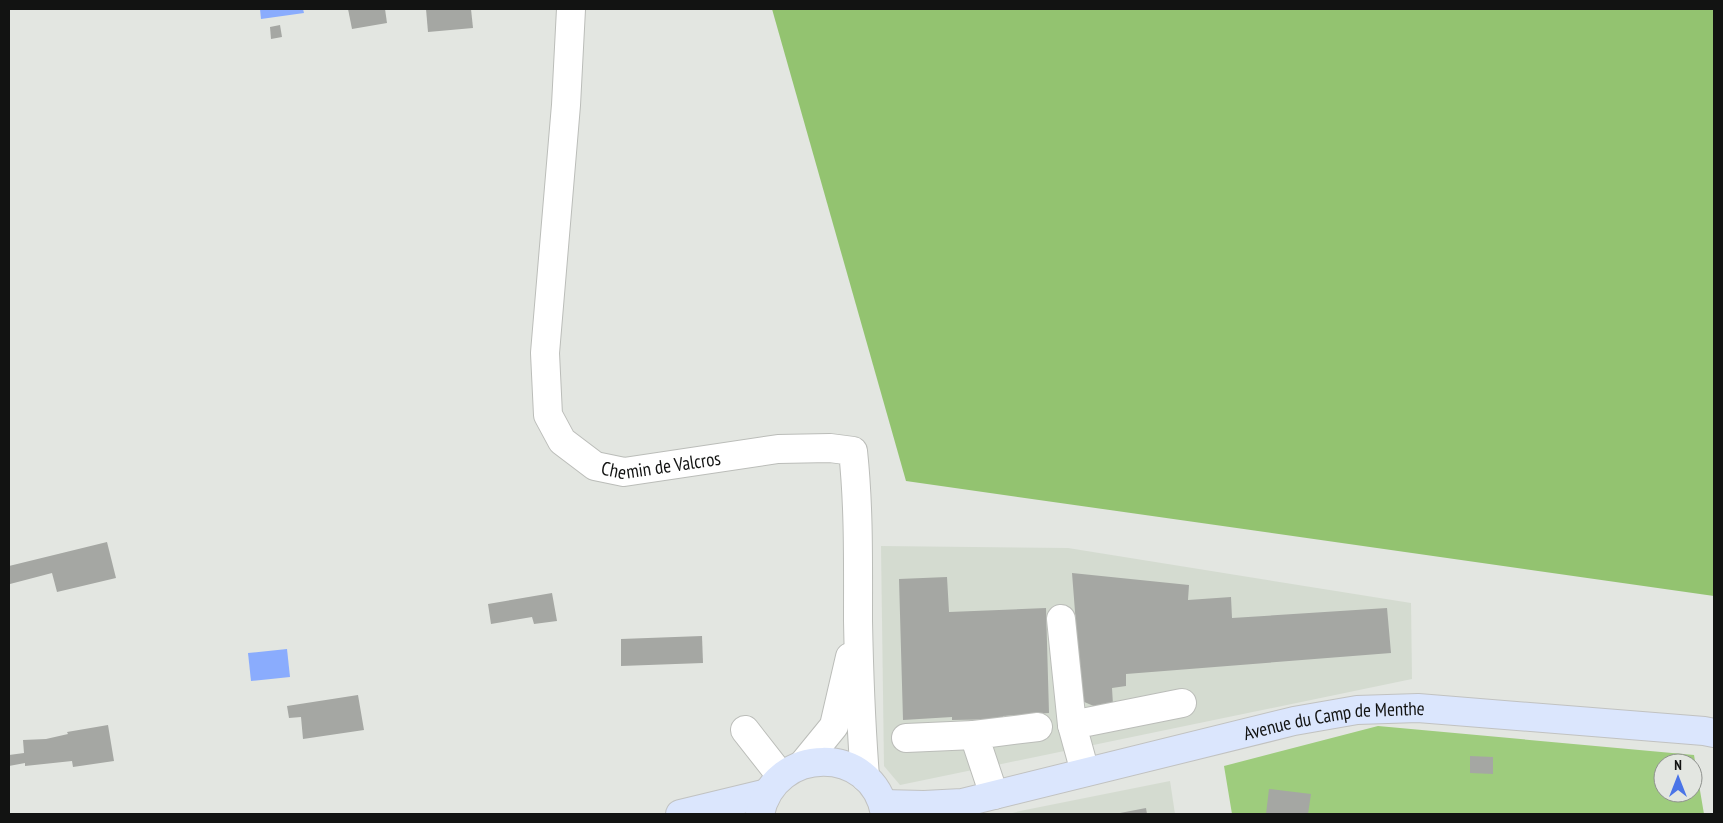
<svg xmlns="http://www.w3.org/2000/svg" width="1723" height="823" font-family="'PT Sans Narrow',sans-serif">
	<rect width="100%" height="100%" fill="#e3e6e1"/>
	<!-- built -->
	<g fill="#d4dbd0">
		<path d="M881 546 1068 548 1411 603 1412 679 900 785 884 766Z"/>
		<path d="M1170 781 1175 814H1008L1025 810Z"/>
	</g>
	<!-- green -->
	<path fill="#9ecc7d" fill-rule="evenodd" d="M1378 726 1694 755 1704 814H1232L1224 766ZM1663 763H1693V793H1663Z"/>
	<!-- forest -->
	<path fill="#93c370" d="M772 9H1714V596L906 481Z"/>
	<!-- water -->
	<g fill="#8aacfd">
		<path d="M260 9H303L304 13 261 19Z"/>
		<path d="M287 649 290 677 251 681 248 653Z"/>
	</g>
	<!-- building -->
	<g fill="#a5a7a3">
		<path d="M348 9H385L387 23 352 29Z"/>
		<path d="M426 9H471L473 28 428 32Z"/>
		<path d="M280 25 282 37 271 39 270 27Z"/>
		<path d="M107 542 116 578 57 592 52 573 10 584 9 566Z"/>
		<path d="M1072 573 1189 585 1188 600 1231 597 1232 618 1387 608 1391 653 1126 674V686L1112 688 1113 705 1096 707 1082 701Z"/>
		<path d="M947 577 949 612 1046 608 1049 713 1003 716V719L952 720V717L903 720 899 579Z"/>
		<path d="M552 593 557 621 534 624 532 617 491 624 488 604Z"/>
		<path d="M702 636 703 663 621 666V639Z"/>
		<path d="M358 695 364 730 303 739 301 717 289 718 287 706Z"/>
		<path d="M108 725 114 761 73 767 72 761 25 766V763L9 766V755L24 753 23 740 46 739 68 734 67 732Z"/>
		<path d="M1470 756 1493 757V774L1470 773Z"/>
		<path d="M1269 789 1311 794 1308 814H1266Z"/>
		<path d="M1146 808 1147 814H1120V813Z"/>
	</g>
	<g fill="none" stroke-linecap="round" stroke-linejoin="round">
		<defs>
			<g id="minor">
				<path id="s1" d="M571 9 566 105 545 353 548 415 562 441 595 466 624 472 778 449 830 448 853 451C859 507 858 564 858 621 859 673 861 725 865 777"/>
				<path d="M1061 619 1072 725"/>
				<path d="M745 730 781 776"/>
				<path d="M906 738 974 735"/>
				<path d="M803 764 834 726 850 657"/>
				<path d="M1085 772 1072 725 1182 703"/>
				<path d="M994 795 974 735 1038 727"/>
			</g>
			<g id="major">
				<path id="s2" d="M883 804 924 805 962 803 1294 721 1357 710 1418 708 1704 731 1714 733"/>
				<path d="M680 814 767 793"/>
				<path d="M760 814C774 745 873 744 885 814"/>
			</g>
		</defs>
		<!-- minor casing -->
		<use href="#minor" stroke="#bbbdb9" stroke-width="30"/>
		<!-- major casing -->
		<use href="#major" stroke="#c1c2c1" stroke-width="30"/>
		<!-- minor -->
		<use href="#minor" stroke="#fff" stroke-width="28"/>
		<!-- major -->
		<use href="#major" stroke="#dbe6fd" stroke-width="28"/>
	</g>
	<g text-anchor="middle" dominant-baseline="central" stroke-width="4" stroke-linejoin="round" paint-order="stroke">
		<!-- street labels -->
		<g font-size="19" fill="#121312" stroke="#e3e6e1">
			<text stroke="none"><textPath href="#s1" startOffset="545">Chemin de Valcros</textPath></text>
			<text stroke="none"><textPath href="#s2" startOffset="461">Avenue du Camp de Menthe</textPath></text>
		</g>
	</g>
	<!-- border -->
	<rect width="1723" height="823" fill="none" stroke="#121312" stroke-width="20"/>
	<!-- north arrow -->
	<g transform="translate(1678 778)"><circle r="24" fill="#e3e6e1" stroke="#8f928e"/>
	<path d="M0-4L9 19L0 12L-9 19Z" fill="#4a74e7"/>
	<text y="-8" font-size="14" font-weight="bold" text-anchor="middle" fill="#121312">N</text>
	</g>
</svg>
